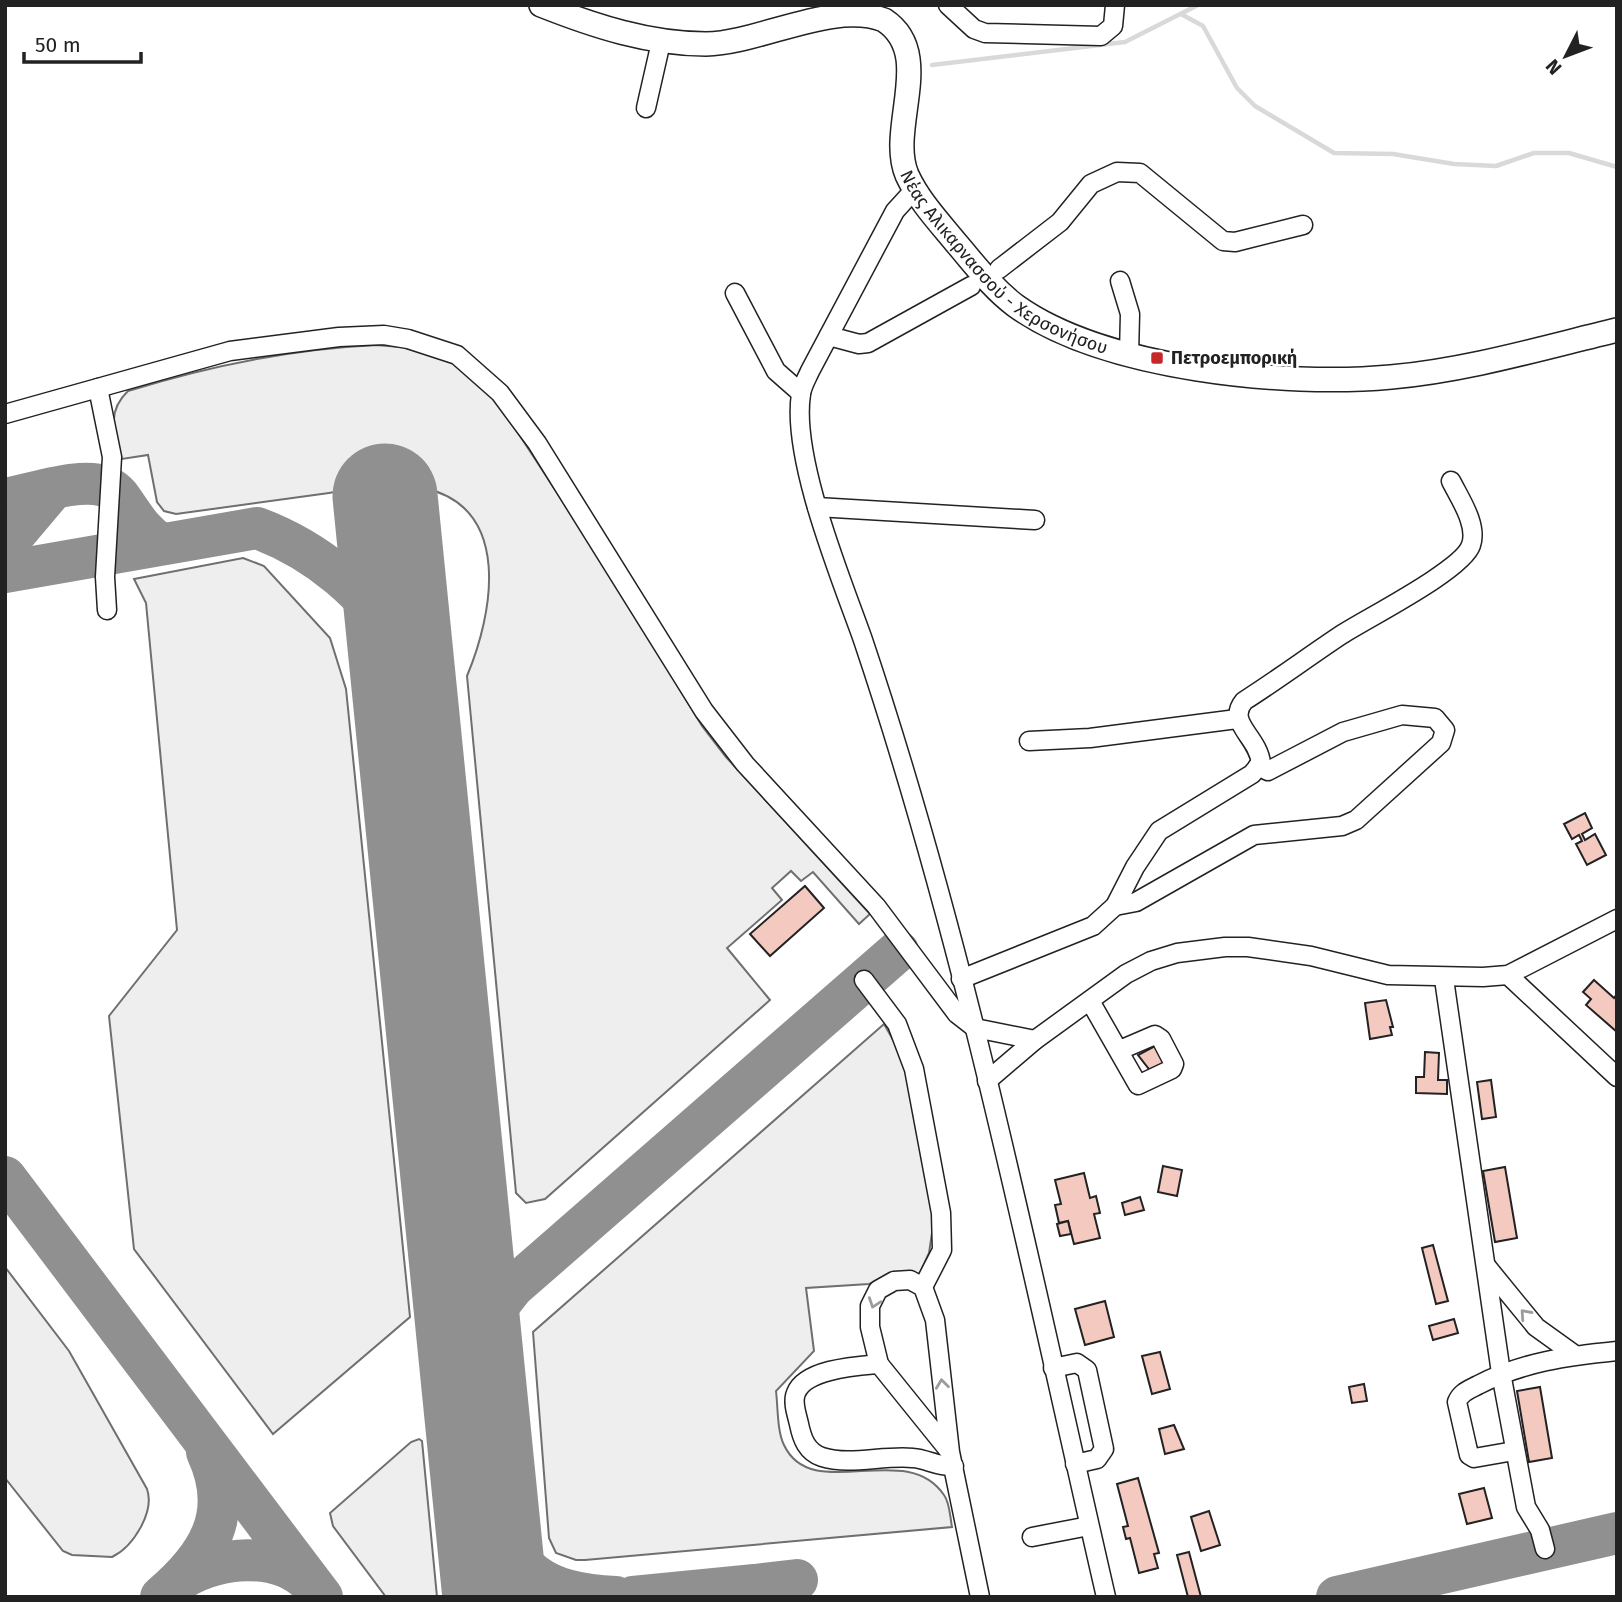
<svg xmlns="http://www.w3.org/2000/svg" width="1622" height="1602" font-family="'Fira Sans',sans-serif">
	<rect width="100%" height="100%" fill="#fff"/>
	<!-- green -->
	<g fill="#eee" stroke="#6f6f6f" stroke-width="2">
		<path d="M376 345 412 348 441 357 463 368 485 388 509 419 610 574 702 726 726 757 870 914 859 924 813 872 801 881 791 871 772 888 782 900 727 948 770 1000 545 1199 526 1203 516 1193 467 676C493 614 513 508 424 488 395 481 358 489 329 493 278 500 227 507 176 514L164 511 157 502 148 455 122 459C114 432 106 412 128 391 209 366 291 349 376 345Z"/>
		<path d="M243 558 264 566 330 638 346 689 410 1317 273 1434 134 1249 109 1016 177 930 146 603 134 579Z"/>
		<path d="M884 1024 904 1059 934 1220 929 1253 919 1275 895 1273 869 1284 806 1288 814 1351 776 1391C778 1407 777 1431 784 1445 812 1505 906 1438 944 1495 950 1503 950 1517 952 1527L585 1560H576L556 1553 549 1538 533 1332Z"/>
		<path d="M5 1267 69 1351 147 1489C155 1512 133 1547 112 1557L72 1555 63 1551 5 1478Z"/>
		<path d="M419 1439 422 1441 437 1597H386L333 1526 330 1513 411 1442Z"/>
	</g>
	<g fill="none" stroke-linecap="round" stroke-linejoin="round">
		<!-- stream -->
		<g stroke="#d9d9d9" stroke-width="4.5">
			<path d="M1181 14 1203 26 1237 88 1255 106 1334 153 1393 154 1454 164 1496 166 1534 153H1569L1617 167"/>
			<path d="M932 65 1125 42 1198 5"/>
		</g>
		<!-- taxiway -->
		<g stroke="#909090" stroke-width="42">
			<path d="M5 499C35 494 98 469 119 496 133 515 141 532 161 544"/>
			<path d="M9 541 52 490"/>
			<path d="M5 572 257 528C316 550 371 594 400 650"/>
			<path d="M5 1177 322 1597"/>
			<path d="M473 1378 479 1330 513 1287 898 951"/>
			<path d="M486 1504C516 1571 541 1594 616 1597"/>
			<path d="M183 1578C219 1557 277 1550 310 1583"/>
			<path d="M161 1597C208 1557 236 1514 207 1452"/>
			<path d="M633 1597 755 1585"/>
			<path d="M788 1597 755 1585 797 1580"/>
			<path d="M1337 1597 1617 1533"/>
		</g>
		<!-- runway -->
		<path stroke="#909090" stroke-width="105" d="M385 496 495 1597"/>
	</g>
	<!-- building -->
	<g fill="#f3c9c0" stroke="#222" stroke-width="2">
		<path d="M1585 813 1592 828 1582 834 1585 840 1595 834 1606 855 1587 865 1576 844 1582 841 1579 835 1572 839 1564 824Z"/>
		<path d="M805 886 824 908 770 956 750 934Z"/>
		<path d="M1594 980 1614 998 1617 994V1032L1586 1005 1591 999 1583 992Z"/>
		<path d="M1386 1000 1393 1027H1390L1392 1035 1370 1039 1365 1003Z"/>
		<path d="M1155 1046 1165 1066 1152 1073 1138 1055Z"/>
		<path d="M1425 1052 1439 1053 1438 1080H1447V1094L1416 1093V1077H1424Z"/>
		<path d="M1491 1080 1496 1117 1482 1119 1477 1082Z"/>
		<path d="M1163 1166 1182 1170 1177 1196 1158 1192Z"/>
		<path d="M1505 1167 1517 1238 1495 1242 1483 1171Z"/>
		<path d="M1084 1173 1090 1198 1096 1196 1100 1213 1094 1214 1100 1238 1074 1244 1068 1221 1059 1223 1055 1205 1061 1204 1055 1180Z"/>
		<path d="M1140 1197 1144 1210 1125 1215 1122 1203Z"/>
		<path d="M1068 1221 1071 1234 1060 1236 1057 1224Z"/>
		<path d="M1433 1245 1448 1301 1436 1304 1422 1248Z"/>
		<path d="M1105 1301 1114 1337 1085 1345 1075 1309Z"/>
		<path d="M1454 1319 1458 1333 1433 1340 1429 1326Z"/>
		<path d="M1160 1352 1170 1389 1152 1394 1142 1356Z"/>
		<path d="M1364 1384 1367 1401 1352 1403 1349 1387Z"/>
		<path d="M1540 1387 1552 1458 1529 1462 1517 1391Z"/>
		<path d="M1174 1425 1184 1449 1165 1454 1159 1429Z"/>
		<path d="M1138 1478 1159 1553 1154 1554 1158 1568 1139 1573 1130 1538 1126 1539 1123 1527 1128 1526 1117 1484Z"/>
		<path d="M1484 1488 1492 1518 1467 1524 1459 1494Z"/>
		<path d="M1209 1511 1220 1545 1201 1551 1191 1517Z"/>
		<path d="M1189 1552 1201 1597H1188L1177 1555Z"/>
	</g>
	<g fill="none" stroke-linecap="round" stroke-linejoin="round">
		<defs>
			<g id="minor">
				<path d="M948 5 974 29 985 33 1101 36 1113 26 1115 5"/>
				<path d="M646 108 661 42"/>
				<path d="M915 189 895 211 810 371C807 378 802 386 801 394 791 458 841 578 863 640 968 952 1032 1276 1106 1597"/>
				<path d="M999 269 1060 222 1091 184 1117 172 1140 173 1223 241 1235 242 1303 225"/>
				<path d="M1120 281 1130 314 1129 354"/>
				<path d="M735 293 776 371 801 393"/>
				<path d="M829 336 859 344 868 343 971 286"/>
				<path d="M98 388 112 457 105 577 107 610"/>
				<path d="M5 414 230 351 339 337 384 335 408 339 457 355 500 393 537 443 704 711 745 764 876 906 957 1014 975 1028 1035 1040"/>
				<path d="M817 507 1035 520"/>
				<path d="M1029 741 1090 738 1237 719"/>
				<path d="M1115 906 1136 902 1254 835 1342 826 1356 820 1441 743 1445 730 1435 718 1402 715 1343 732 1268 771 1258 766"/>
				<path d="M1508 975 1617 1077"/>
				<path d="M961 979 1093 926 1115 906 1135 867 1159 831 1252 774 1261 763C1258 736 1226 723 1244 701 1277 680 1308 657 1341 635 1367 618 1463 570 1471 545 1478 525 1460 499 1451 481"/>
				<path d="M1444 979 1501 1373 1526 1507 1540 1530 1545 1549"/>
				<path d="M864 980 897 1024 914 1069 941 1213 942 1250 923 1287"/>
				<path d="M1090 1001 1138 1085 1172 1069 1174 1064 1161 1039 1155 1035 1120 1050"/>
				<path d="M987 1081 1035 1040 1126 974 1151 961 1177 953 1225 947H1248L1311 956 1388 975 1483 977 1508 975 1617 919"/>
				<path d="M1487 1267 1536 1327 1575 1355"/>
				<path d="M879 1364C857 1366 805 1369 796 1393 792 1402 797 1415 799 1424 802 1439 807 1452 822 1457 850 1466 883 1455 913 1458 927 1459 938 1467 954 1466"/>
				<path d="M1053 1368 1077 1363 1087 1370 1104 1449 1097 1459 1075 1464"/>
				<path d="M1514 1451 1474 1458 1469 1455 1457 1402C1461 1392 1469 1390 1478 1385 1523 1362 1567 1356 1617 1351"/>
				<path d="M950 1452 879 1364 870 1327V1306L878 1290 894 1281 910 1280 923 1287 935 1320 950 1452 980 1597"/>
				<path d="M1032 1537 1089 1526"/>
			</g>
			<g id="major">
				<path id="s1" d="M541 5C594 26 649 44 706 44 760 43 834 0 884 20 936 54 887 128 907 175 919 201 939 222 957 244 975 265 993 289 1016 306 1104 369 1285 387 1391 377 1468 370 1542 348 1617 330"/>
			</g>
		</defs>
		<!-- minor casing -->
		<use href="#minor" stroke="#222" stroke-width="21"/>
		<!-- major casing -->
		<use href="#major" stroke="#222" stroke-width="26"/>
		<!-- minor -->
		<use href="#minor" stroke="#fff" stroke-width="18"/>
		<!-- major -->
		<use href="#major" stroke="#fff" stroke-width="23"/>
	</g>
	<!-- one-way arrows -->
	<defs><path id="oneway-chevron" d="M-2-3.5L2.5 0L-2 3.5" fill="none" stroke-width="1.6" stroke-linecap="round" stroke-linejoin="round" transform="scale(1.75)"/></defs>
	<g stroke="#9c9c9c">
		<use href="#oneway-chevron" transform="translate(874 1303) rotate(109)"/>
		<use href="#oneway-chevron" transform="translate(1525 1314) rotate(-132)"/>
		<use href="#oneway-chevron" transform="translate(942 1384) rotate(-97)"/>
	</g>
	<!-- markers -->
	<rect fill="#c62828" stroke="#fff" stroke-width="2.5" x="1150" y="351" width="14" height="14" rx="3.5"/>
	<g text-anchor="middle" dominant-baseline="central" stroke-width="5" stroke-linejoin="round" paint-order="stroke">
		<!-- street labels -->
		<g font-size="18" fill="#222" stroke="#fff">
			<text stroke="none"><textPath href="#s1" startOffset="651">Νέας Αλικαρνασσού - Χερσονήσου</textPath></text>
		</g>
		<!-- poi labels -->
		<g font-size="18" font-weight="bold" fill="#222" stroke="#fff" text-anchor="start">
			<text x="1171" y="358">Πετροεμπορική</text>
		</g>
	</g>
	<!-- border -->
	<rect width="1622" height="1602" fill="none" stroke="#222222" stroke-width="14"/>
	<!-- north arrow -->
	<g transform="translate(1566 56) rotate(228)" stroke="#ffffff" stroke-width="5" paint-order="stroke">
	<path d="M0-5L12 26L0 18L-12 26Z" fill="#222222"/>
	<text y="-10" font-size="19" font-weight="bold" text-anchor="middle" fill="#222222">N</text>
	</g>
	<!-- scale -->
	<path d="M24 52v10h117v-10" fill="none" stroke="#222222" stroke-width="3.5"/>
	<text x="35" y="52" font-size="21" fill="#222222" stroke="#ffffff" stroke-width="5" paint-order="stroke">50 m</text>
</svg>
